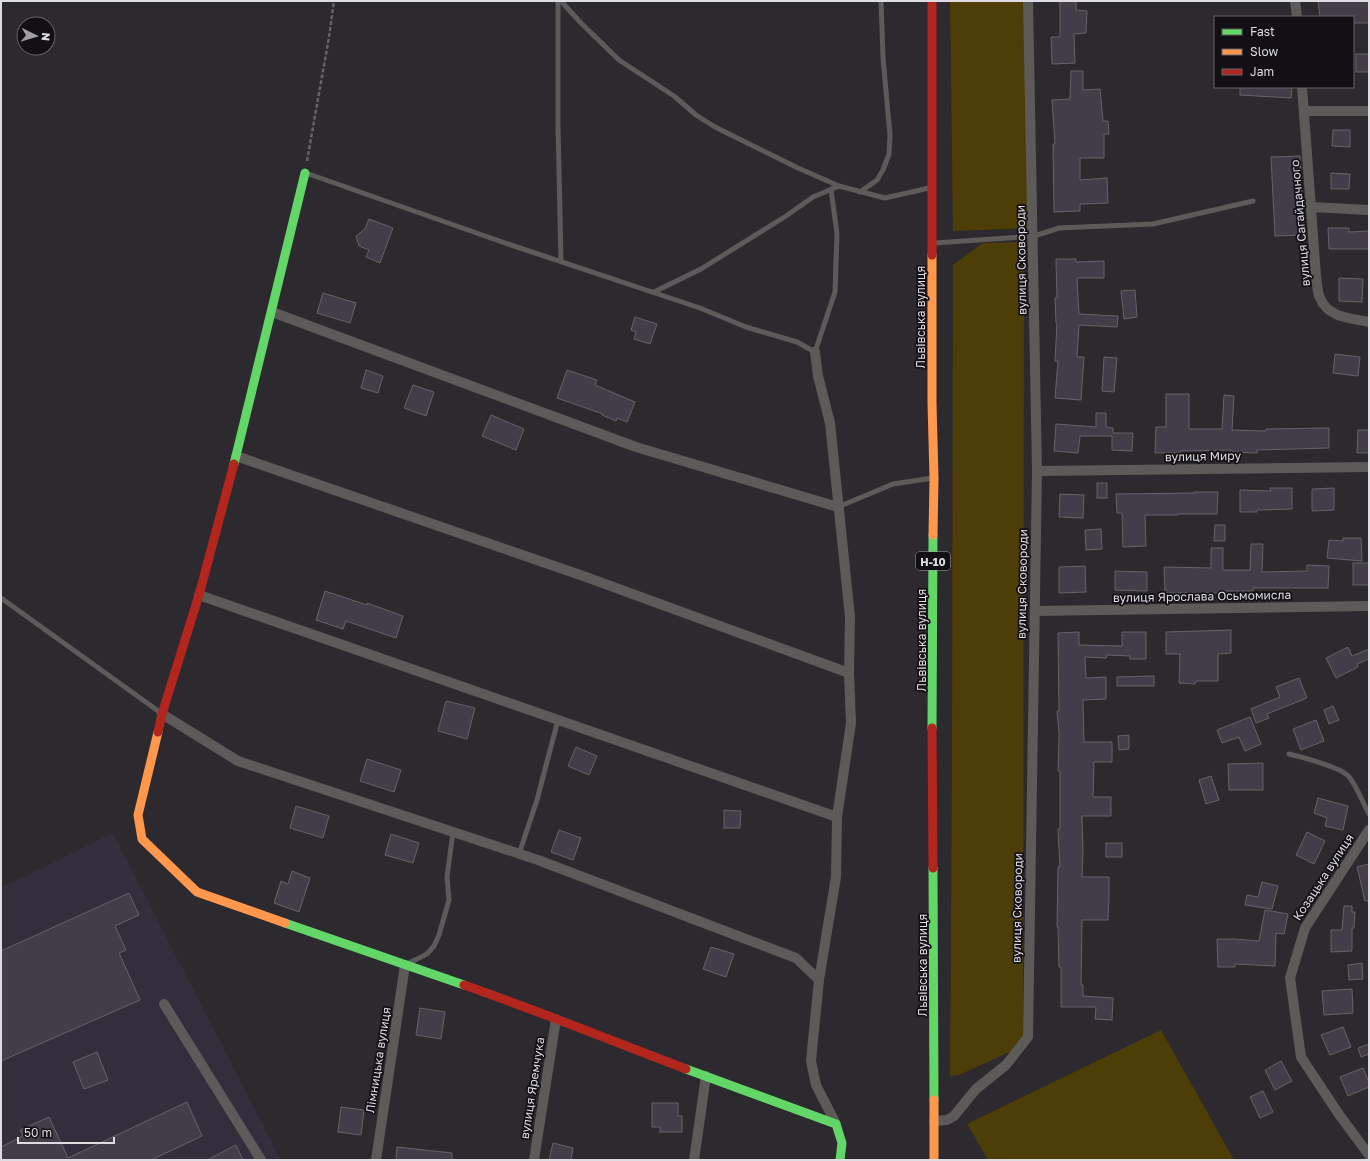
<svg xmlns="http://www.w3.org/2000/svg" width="1370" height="1161" font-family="'Golos Text',sans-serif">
	<rect width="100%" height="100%" fill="#2c292f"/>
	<!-- built -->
	<path fill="#342d3c" d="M113 833 281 1160H1V888Z"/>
	<!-- green -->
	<g fill="#4c3e06">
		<path d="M950 1H1028L1029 228 953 231Z"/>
		<path d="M1024 242 1023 1046 959 1075 950 1076 952 760 953 265 983 243Z"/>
		<path d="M1161 1030 1234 1160H988L967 1124Z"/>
	</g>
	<!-- building -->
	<g fill="#433d49" stroke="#656368">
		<path d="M1060 1H1076V10L1087 11 1086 33 1074 34 1075 63 1052 64 1051 37H1060Z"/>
		<path d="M1318 1H1369V23H1353V17H1320Z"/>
		<rect x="1356" y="54" width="13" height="18"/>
		<path d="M1071 71H1083V90L1100 89 1103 121H1108L1109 134H1104V158H1080V180L1107 178 1108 203 1080 204V211L1054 212 1053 144H1055L1052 100 1070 99Z"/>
		<path d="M1240 87H1292L1291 98 1240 95Z"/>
		<path d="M1333 130H1350V147L1332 146Z"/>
		<path d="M1300 156 1304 235 1275 236 1271 157Z"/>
		<path d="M1331 173 1350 174 1349 189H1331Z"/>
		<path d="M369 219 393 228 380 263 366 257 369 250 359 246 356 236 365 229Z"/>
		<path d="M1328 228H1349V232L1369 231V249H1329Z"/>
		<path d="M1056 259H1076V262L1104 261V278H1077L1079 314 1118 316 1117 327 1079 325 1077 357H1084L1081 400 1055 398 1058 361H1055L1057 323H1056L1055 298H1057Z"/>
		<path d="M1339 278 1363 279 1362 302 1339 301Z"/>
		<path d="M1135 290 1137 317 1124 319 1121 291Z"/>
		<path d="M323 293 356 303 350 323 317 313Z"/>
		<path d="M635 317 657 324 650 344 634 339 636 332 631 330Z"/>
		<path d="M1335 354 1360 357 1358 376 1333 373Z"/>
		<path d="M1104 357 1117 358 1114 392 1102 391Z"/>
		<path d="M366 370 383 376 378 393 361 388Z"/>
		<path d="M567 370 597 380 595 385 635 402 627 422 617 418 616 421 602 415 603 414 557 398Z"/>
		<path d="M413 385 434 392 426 416 404 408Z"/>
		<path d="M1166 394H1189V429H1222L1224 395 1234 396 1232 430 1266 431V429L1329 428V448L1257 450V453L1232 452V450L1180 451V453H1155L1156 427H1166Z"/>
		<path d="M1096 413H1106V427L1113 428V433H1133L1132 451 1112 450V436H1080L1078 453 1054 451 1056 424 1096 427Z"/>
		<path d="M491 415 524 429 516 450 482 436Z"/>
		<path d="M1358 430H1369V453H1357Z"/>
		<rect x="1097" y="483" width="10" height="15"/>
		<path d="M1270 488H1292V509L1257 510V512H1240V490L1271 491Z"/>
		<path d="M1334 488V510L1312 511V489Z"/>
		<path d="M1194 492H1218L1217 514H1178V515H1145L1146 546 1123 547 1122 513H1117L1116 494 1194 493Z"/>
		<path d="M1060 494 1084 495 1083 518 1059 517Z"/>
		<path d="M1215 525H1225V541H1214Z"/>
		<path d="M1101 529 1102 549 1086 550 1085 530Z"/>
		<path d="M1343 538H1361L1362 561 1327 558 1329 540 1343 541Z"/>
		<path d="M1251 544H1263L1262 572 1307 571V565L1329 566 1328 588H1253V591H1218V593H1165L1164 567 1211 568V548H1223V570H1250Z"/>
		<rect x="1353" y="563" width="16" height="22"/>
		<path d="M1085 566 1086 592 1059 593V567Z"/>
		<path d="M1115 571 1147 572V591L1115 590Z"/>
		<path d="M325 591 367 605V603L403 616 396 638 346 621 343 629 316 620Z"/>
		<path d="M1231 630V653L1218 654V681H1196L1195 684 1179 683 1180 654H1166V632Z"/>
		<path d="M1079 632V645L1122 646V632H1146V659H1130V656L1107 655 1106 658 1085 657 1086 678 1106 677V699L1083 700 1084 742H1112V762H1094L1093 797H1111V816H1082L1083 853 1082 877H1109V897L1108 920H1082L1081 985H1083V996L1113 998 1112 1020 1095 1019 1096 1007H1061V967H1059L1058 927H1057L1058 867H1060L1058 829H1060V771H1058L1059 733 1057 711H1059L1058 633Z"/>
		<path d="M1348 647 1352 656 1369 649V659L1357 664 1358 667 1336 678 1326 658Z"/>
		<path d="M1154 676V686H1117V677Z"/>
		<path d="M1299 678 1307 698 1267 714 1269 718 1256 723 1251 709 1280 697 1276 687Z"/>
		<path d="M446 701 475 708 467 739 438 731Z"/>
		<path d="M1333 706 1339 720 1329 724 1324 710Z"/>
		<path d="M1250 717 1261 744 1245 751 1239 737 1222 743 1217 730Z"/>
		<path d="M1316 720 1324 741 1301 750 1293 729Z"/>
		<path d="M1129 735V749L1119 750 1118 736Z"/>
		<path d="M576 747 597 756 589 775 568 766Z"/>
		<path d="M367 759 401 770 394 792 360 781Z"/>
		<path d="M1263 763V790H1229L1228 764Z"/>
		<path d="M1211 776 1219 800 1206 804 1199 780Z"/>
		<path d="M1318 798 1348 806 1343 830 1325 826 1327 818 1314 813Z"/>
		<path d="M296 806 329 816 323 838 290 828Z"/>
		<path d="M724 810 741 811 740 828H724Z"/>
		<path d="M559 830 581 838 573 860 551 852Z"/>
		<path d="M1307 832 1325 841 1314 864 1296 855Z"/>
		<path d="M391 834 419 843 413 863 385 855Z"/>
		<rect x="1106" y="843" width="16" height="14"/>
		<path d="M1369 864V901H1365L1357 867Z"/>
		<path d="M292 871 310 878 299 912 274 903 281 881 288 884Z"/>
		<path d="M1262 882 1278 886 1272 909 1245 905 1247 895 1258 897Z"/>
		<path d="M129 893 139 915 115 926 126 950 119 953 140 1000 1 1061V951Z"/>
		<path d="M1344 906H1352V912H1355L1354 928H1352V951L1331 952V930H1342Z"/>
		<path d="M1265 910 1288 914 1284 934 1276 933 1275 966 1235 964V967H1218L1217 939H1234L1259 941Z"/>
		<path d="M711 947 734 954 726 977 703 969Z"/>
		<path d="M1362 963 1363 979 1349 980 1348 965Z"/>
		<path d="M1352 989 1353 1013 1324 1015 1322 991Z"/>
		<path d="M420 1008 445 1012 441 1039 416 1035Z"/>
		<path d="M1343 1027 1351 1047 1330 1055 1321 1035Z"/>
		<path d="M1369 1044V1054L1361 1057 1358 1048Z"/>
		<path d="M97 1052 108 1080 84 1089 73 1062Z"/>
		<path d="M1281 1061 1292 1081 1275 1090 1265 1070Z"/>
		<path d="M1363 1068 1369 1082V1087L1348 1096 1340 1077Z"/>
		<path d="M1263 1091 1273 1112 1260 1118 1250 1097Z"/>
		<path d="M187 1102 202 1136 151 1160H1V1147L23 1136 20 1130 49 1117 68 1158Z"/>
		<path d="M652 1103H678V1116H682V1132H660V1127H652Z"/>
		<path d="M341 1107 364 1110 361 1135 338 1132Z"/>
		<path d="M553 1143 573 1148 571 1160H549Z"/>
		<path d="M236 1145 243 1160H207Z"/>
		<path d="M397 1147 452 1153V1160H396Z"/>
	</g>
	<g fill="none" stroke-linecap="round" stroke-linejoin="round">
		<!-- path -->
		<path stroke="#646465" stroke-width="2.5" stroke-dasharray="4 2" stroke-linecap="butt" d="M307 161 329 37 334 1"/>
		<!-- lane -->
		<g stroke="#5c5b5a" stroke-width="5">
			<path d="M558 1V125L561 261"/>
			<path d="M561 1 581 23 619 60 674 96 696 115 715 127 798 168 839 186"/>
			<path d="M306 173 505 243 700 308 746 327 797 342 815 352 835 292 837 234 831 189"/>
			<path d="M860 192 877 180 883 170 889 154 890 135 883 58 881 1"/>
			<path d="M935 243 1034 236 1059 228 1153 224 1253 201"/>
			<path d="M654 292 701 269 786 216 813 197 839 186 885 198 929 188"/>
			<path d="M838 507 893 484 933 478"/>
			<path d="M1 598 161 713"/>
			<path d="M1289 754C1302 757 1344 768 1350 778 1358 789 1363 803 1369 814"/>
			<path d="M519 854 537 800 558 720"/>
			<path d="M409 963 427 954 434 946 439 935 449 900 447 877 453 832"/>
		</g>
		<!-- street -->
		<g stroke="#5c5b5a" stroke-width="10">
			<path d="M1295 1 1297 17"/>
			<path d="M1302 87 1316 276C1317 283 1317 291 1320 298 1328 318 1351 318 1369 322"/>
			<path d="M1304 111H1369"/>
			<path d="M1311 207 1369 210"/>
			<path d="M272 312 636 447 838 507"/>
			<path d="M815 352 818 376 830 423 850 617 849 673 851 723 837 817 836 877 819 980 811 1061 816 1085 836 1124"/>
			<path d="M236 456 586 577 849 673"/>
			<path d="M1037 471 1369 467"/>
			<path d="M199 595 837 817"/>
			<path d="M1035 611 1369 606"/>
			<path d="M162 714 238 761 538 860 796 958 819 980"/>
			<path d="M1369 830 1305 928 1290 978 1301 1057 1338 1113 1369 1155"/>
			<path d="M164 1004 261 1160"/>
			<path d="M934 1121 947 1120 954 1116 976 1089 1006 1065 1028 1037 1037 471 1028 1"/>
			<path d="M376 1160 405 965"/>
			<path d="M534 1160 556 1019"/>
			<path d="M694 1160 706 1076"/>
		</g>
		<!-- fast -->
		<g stroke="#63d668" stroke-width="9">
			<path d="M234 464 305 173"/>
			<path d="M932 728 933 535"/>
			<path d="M933 868 934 1100"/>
			<path d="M285 923 464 985"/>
			<path d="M686 1069 836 1124 842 1143 840 1160"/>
		</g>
		<!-- slow -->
		<g stroke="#ff974d" stroke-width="9">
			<path d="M932 255V403L934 478 933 535"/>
			<path d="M158 732 138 815 142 839 197 892 285 923"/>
			<path d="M934 1100V1160"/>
		</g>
		<!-- jam -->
		<g stroke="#b3261e" stroke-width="9">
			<path d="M932 1V255"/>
			<path d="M932 728 933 868"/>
			<path d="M158 732 162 714 199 595 234 464"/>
			<path d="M464 985C539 1011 612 1041 686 1069"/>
		</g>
	</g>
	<g text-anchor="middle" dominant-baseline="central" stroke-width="3.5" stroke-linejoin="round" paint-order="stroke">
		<!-- shield labels -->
		<rect fill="#121015" stroke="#a19fa5" stroke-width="1" x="916" y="552" width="34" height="18" rx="3"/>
		<g font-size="11" font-weight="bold" fill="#dedce3">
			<text x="933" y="561">Н-10</text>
		</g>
		<!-- street labels -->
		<g font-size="12" fill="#dedce3" stroke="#121015">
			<text transform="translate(1300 223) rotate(-95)">вулиця Сагайдачного</text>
			<text transform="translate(1021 260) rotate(-91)">вулиця Сковороди</text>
			<text transform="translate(920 317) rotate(-90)">Львівська вулиця</text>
			<text transform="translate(1203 456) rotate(-1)">вулиця Миру</text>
			<text transform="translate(1022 584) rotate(-89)">вулиця Сковороди</text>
			<text transform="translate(1202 596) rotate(-1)">вулиця Ярослава Осьмомисла</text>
			<text transform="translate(921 640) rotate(-90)">Львівська вулиця</text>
			<text transform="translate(1323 877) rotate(-57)">Козацька вулиця</text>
			<text transform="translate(1017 908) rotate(-89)">вулиця Сковороди</text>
			<text transform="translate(922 965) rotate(-90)">Львівська вулиця</text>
			<text transform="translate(378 1060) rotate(-81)">Лімницька вулиця</text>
			<text transform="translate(532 1088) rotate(-81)">вулиця Яремчука</text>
		</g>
	</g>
	<!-- border -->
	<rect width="1370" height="1161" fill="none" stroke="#dedce3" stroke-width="4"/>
	<!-- legend -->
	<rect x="1214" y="16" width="140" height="72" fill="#121015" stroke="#646267"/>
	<rect x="1222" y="29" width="20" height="6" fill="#63d668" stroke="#646267"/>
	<text x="1250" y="36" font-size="12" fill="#dedce3">Fast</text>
	<rect x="1222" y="49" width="20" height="6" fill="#ff974d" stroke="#646267"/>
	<text x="1250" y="56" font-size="12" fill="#dedce3">Slow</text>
	<rect x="1222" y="69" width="20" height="6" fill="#b3261e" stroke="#646267"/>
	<text x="1250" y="76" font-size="12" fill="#dedce3">Jam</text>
	<!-- north arrow -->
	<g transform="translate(36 36) rotate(95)"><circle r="19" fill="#121015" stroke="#646267"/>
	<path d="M0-3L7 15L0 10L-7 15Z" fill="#a09da4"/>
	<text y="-6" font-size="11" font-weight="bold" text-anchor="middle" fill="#dedce3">N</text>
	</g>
	<!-- scale -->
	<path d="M18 1137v6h96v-6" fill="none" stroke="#dedce3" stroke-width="2"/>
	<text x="24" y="1137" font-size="12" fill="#dedce3" stroke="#121015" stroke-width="3" paint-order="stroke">50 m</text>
</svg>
